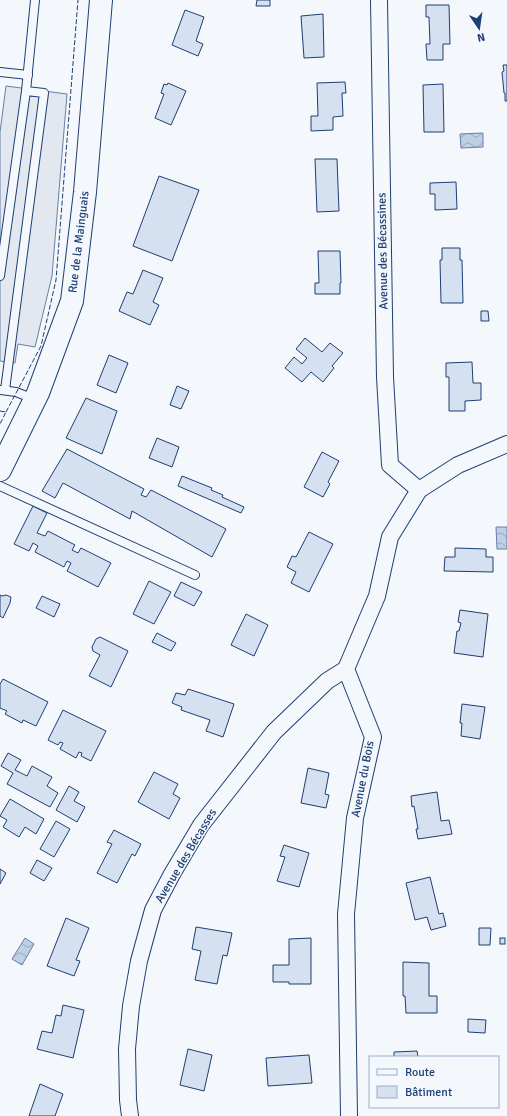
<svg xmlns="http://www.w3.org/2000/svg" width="507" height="1116" font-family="Signika,sans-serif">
	<defs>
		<pattern id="water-waves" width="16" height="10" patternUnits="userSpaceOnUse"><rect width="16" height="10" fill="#bed0e5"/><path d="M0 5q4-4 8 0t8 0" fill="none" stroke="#9aaabe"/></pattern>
	</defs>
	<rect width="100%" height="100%" fill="#f4f7fb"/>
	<!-- parking -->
	<path fill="#e3e8f0" stroke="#687fa3" d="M6 86 67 94 52 276 35 347 18 344 15 363 0 361V132Z"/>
	<!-- water -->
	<g fill="url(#water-waves)" stroke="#687fa3">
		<path d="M483 133V147L461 148 460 134Z"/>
		<path d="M496 527H507V549H497Z"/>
		<path d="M25 938 34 944 22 965 12 959Z"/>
	</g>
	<!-- building -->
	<g fill="#d5e0f0" stroke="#1d3f73">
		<path d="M257 0H270V6H256Z"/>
		<path d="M426 5H449L450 44H443V60H427L426 44H430L429 17H426Z"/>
		<path d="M185 10 204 17 196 41 203 44 198 56 172 45Z"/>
		<path d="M323 14 324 57 304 58 301 16Z"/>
		<path d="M503 65H507V101H505V93H504L502 72 504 71Z"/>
		<path d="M345 82 346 93H342L343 116 333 117V130L311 131V116H318L317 83Z"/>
		<path d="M168 83 186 91 171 125 155 118 164 94 161 93 164 84 167 85Z"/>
		<path d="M443 84 444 132H424L423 85Z"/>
		<path d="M315 159H337L339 211 317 212Z"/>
		<path d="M159 176 199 190 172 261 133 246Z"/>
		<path d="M456 182 457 209 435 210V194H430V183Z"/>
		<path d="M442 248H460V260H462L463 303H441L440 260H442Z"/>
		<path d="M318 251H340L341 283H340V294H315V283H319Z"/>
		<path d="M143 270 163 278 153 302 159 305 150 325 119 311 127 292 133 294Z"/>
		<path d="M481 311H488L489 321H481Z"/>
		<path d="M305 338 322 352 330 343 343 353 332 366 334 368 323 382 311 372 302 382 285 368 294 357 302 364 307 358 296 349Z"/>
		<path d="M109 355 128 363 116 393 97 385Z"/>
		<path d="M472 362 473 383H481V400L465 401V411H449V377H446V363Z"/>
		<path d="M177 386 189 391 181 409 170 405Z"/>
		<path d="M86 398 117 411 102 454 66 438Z"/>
		<path d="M157 438 179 447 172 467 149 458Z"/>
		<path d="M67 449 144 489 141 495 146 497 151 490 226 529 212 557 132 511 130 519 63 483 55 498 42 491Z"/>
		<path d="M322 452 339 461 328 482 330 484 323 497 304 487Z"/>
		<path d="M182 476 212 488 211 490 223 495 222 497 244 507 241 513 178 486Z"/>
		<path d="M33 506 47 513 37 533 45 536 48 531 75 545 72 550 78 553 81 548 111 563 98 587 67 571 71 563 67 561 64 567 35 552 38 546 33 543 29 551 14 544Z"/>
		<path d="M309 532 333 544 309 592 291 583 296 572 287 567 292 556 296 557Z"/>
		<path d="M455 548 486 549V557H493V572L444 571 445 557H455Z"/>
		<path d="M149 581 171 592 154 624 133 614Z"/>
		<path d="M181 582 202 592 194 606 174 596Z"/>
		<path d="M0 595 2 596 6 595 11 597 10 603 3 618 0 616Z"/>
		<path d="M42 596 60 604 54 617 36 608Z"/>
		<path d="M460 610 488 614 483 657 454 653 457 631H459L461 623 458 622Z"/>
		<path d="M246 614 268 625 254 656 231 645Z"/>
		<path d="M157 633 176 643 171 651 152 642Z"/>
		<path d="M100 637 128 651 111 687 89 676 100 655 93 651 92 647 96 639Z"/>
		<path d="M3 679 48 702 36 726 23 720 22 723 5 714 7 711 0 708V684Z"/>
		<path d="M188 689 234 704 223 737 206 731 210 720 181 710 182 707 172 703 176 693 185 695Z"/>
		<path d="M462 704 485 707 480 739 461 736 462 723H460Z"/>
		<path d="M63 710 106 731 91 761 81 756 82 753 79 752 76 758 60 749 63 743 60 742 58 745 48 740Z"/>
		<path d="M8 753 21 760 15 770 27 776 32 766 52 777 47 786 58 793 50 807 7 784 13 773 1 766Z"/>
		<path d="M308 768 329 773 325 794 329 795 326 808 301 803Z"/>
		<path d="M154 772 178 784 173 794 180 798 169 819 138 802Z"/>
		<path d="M69 786 79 792 74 801 85 807 77 822 56 810Z"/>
		<path d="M437 792 441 821 449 820 452 834 418 839 416 829H418L414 806 412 807 411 796Z"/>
		<path d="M10 799 44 819 36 834 25 827 19 837 3 827 7 820 0 816Z"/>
		<path d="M56 821 70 829 54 857 40 849Z"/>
		<path d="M114 830 141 844 135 856 132 854 117 883 97 873 112 844 107 842Z"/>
		<path d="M284 845 309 853 299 887 277 881 285 857 280 856Z"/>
		<path d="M37 860 52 868 44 881 30 873Z"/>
		<path d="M0 869 6 873 0 884Z"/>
		<path d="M430 877 439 914 443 913 446 926 431 930 427 917 415 920 406 883Z"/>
		<path d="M66 918 89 928 76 960 80 961 74 976 47 966Z"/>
		<path d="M196 927 232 933 227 956 223 955 217 984 195 980 201 951 192 949Z"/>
		<path d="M479 928H491L490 945H479Z"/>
		<path d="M311 938V984H289V982H273V965H289V939Z"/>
		<rect x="500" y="938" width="5" height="6"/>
		<path d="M403 962 429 963V996H437V1013H406L405 996H403Z"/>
		<path d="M63 1005 84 1010 73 1058 37 1049 42 1031 52 1033 56 1015 61 1016Z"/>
		<path d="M468 1019 486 1020 485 1033 468 1032Z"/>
		<path d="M188 1049 212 1055 204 1091 180 1085Z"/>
		<path d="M417 1051 418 1057H394V1052Z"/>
		<path d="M309 1055 312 1083 268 1086 266 1058Z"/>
		<path d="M40 1084 63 1094 55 1116H29Z"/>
	</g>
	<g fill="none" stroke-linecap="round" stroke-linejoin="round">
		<defs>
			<g id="lane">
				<path d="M0 72 28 75"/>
				<path d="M26 91 35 0"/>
				<path d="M0 276 26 91 44 93 5 390"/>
				<path d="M1 390 16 392 34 399"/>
				<path d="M0 486 195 575"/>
			</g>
			<g id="street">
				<path d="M379 0 385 377 390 465 419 490"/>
				<path d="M130 1116 128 1100 127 1049 131 1006 139 961 153 910 172 874 201 825 274 732 327 681 346 669"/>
				<path d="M349 1116 346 914 355 818 373 737 346 669 377 596 390 537 419 490 458 465 507 444"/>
			</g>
			<path id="secondary" d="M0 470 38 393 72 301 85 192 101 0"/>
		</defs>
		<!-- lane casing -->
		<use href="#lane" stroke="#1d3f73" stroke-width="10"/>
		<!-- street casing -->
		<use href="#street" stroke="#1d3f73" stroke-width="18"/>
		<!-- secondary casing -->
		<use href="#secondary" stroke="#1d3f73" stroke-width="24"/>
		<!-- lane -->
		<use href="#lane" stroke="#f4f7fb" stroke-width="8"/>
		<!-- street -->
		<use href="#street" stroke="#f4f7fb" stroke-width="16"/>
		<!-- secondary -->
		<use href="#secondary" stroke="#f4f7fb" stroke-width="22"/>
		<!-- fence -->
		<g stroke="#1d3f73" stroke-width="1" stroke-dasharray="5 2" stroke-linecap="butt">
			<path d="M0 411 6 412 0 424"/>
			<path d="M6 412 41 346 56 280 78 0"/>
		</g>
	</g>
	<g text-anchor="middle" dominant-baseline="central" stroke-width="3" stroke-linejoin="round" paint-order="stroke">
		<!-- street labels -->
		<g font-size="12" fill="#1d3f73" stroke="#f4f7fb">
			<text transform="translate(79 242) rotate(-83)">Rue de la Mainguais</text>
			<text transform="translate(383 251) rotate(-91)">Avenue des Bécassines</text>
			<text transform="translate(363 779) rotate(-79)">Avenue du Bois</text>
			<text transform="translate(186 856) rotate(-59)">Avenue des Bécasses</text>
		</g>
	</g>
	<!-- legend -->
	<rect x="369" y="1056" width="130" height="52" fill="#f4f7fb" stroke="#9eadc5"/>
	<rect x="377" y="1069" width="20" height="6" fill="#f4f7fb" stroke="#9eadc5"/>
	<text x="405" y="1076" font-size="12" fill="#1d3f73">Route</text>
	<rect x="377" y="1086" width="20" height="12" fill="#d5e0f0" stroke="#9eadc5"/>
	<text x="405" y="1096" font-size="12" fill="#1d3f73">Bâtiment</text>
	<!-- north arrow -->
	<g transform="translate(479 28) rotate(167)" stroke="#f4f7fb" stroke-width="3" paint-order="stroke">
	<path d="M0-3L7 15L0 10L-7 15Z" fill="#1d3f73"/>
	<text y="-6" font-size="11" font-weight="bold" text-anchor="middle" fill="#1d3f73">N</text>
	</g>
</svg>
